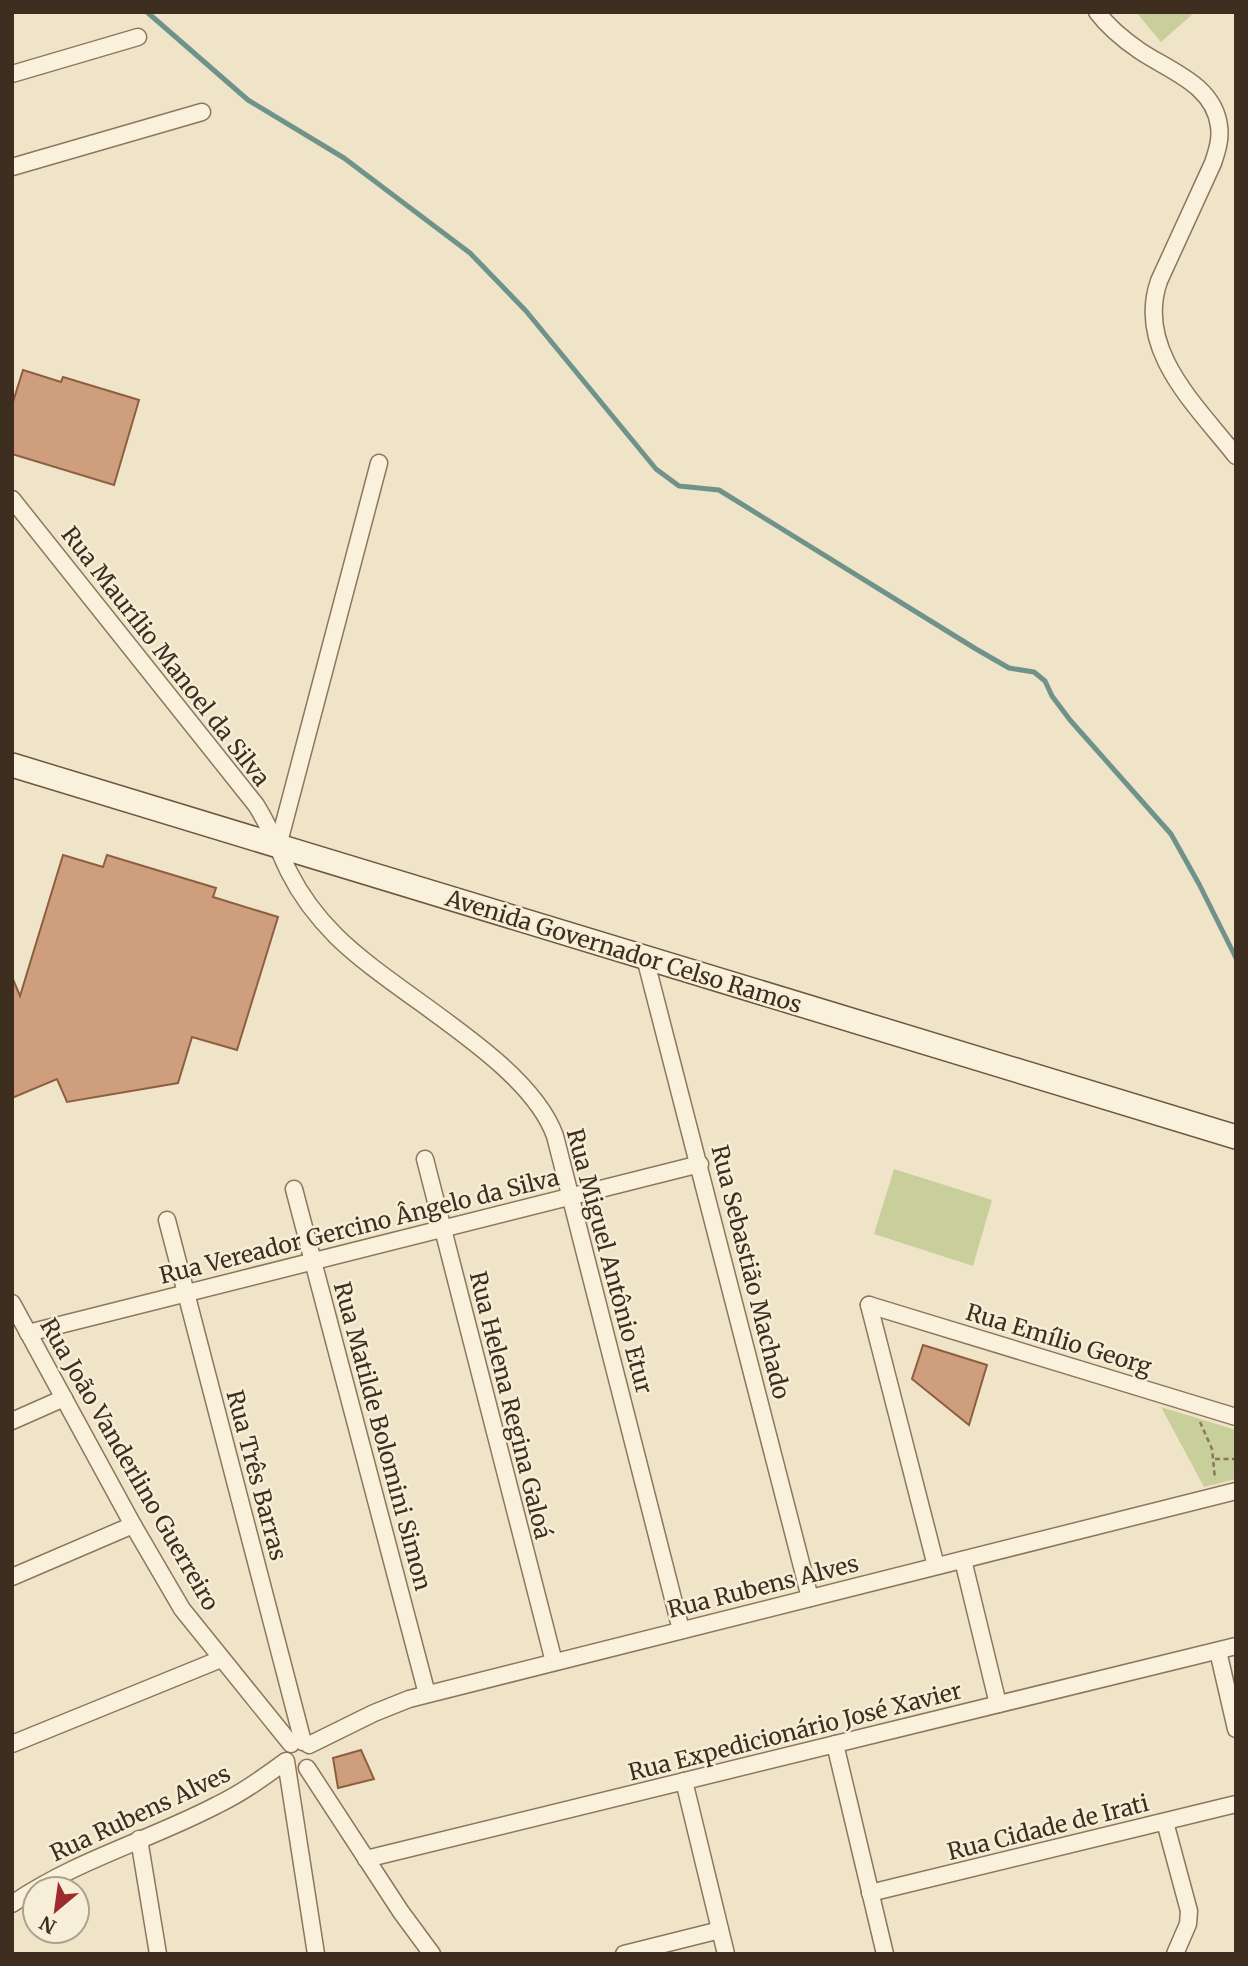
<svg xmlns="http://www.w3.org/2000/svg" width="1248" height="1966" font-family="Merriweather,serif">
	<rect width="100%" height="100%" fill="#f0e4c8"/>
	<!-- green -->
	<g fill="#c9cf9b">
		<path d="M1136 12H1195L1161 42Z"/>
		<path d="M894 1169 992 1200 973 1266 874 1234Z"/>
		<path d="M1161 1407 1236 1430V1479L1204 1487Z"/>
	</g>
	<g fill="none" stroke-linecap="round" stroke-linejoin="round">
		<!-- stream -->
		<path stroke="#6f938a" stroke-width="5" d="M147 12 248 100 344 158 470 253 526 311 656 469 679 486 719 490 976 649 1009 668 1034 672 1045 681 1052 696 1070 720 1171 834 1199 884 1236 958"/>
	</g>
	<!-- building -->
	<g fill="#cf9f7d" stroke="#8d5f41" stroke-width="2">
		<path d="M23 370 61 382 63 377 139 400 114 485 12 454V405Z"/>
		<path d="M63 855 103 867 107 855 216 888 213 897 278 917 237 1050 192 1037 178 1083 67 1102 57 1079 12 1098V977L20 996Z"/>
		<path d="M923 1345 987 1365 969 1425 912 1379Z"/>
		<path d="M361 1750 374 1779 338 1788 333 1758Z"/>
	</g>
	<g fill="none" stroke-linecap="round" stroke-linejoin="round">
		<defs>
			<g id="minor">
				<path d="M1097 12C1109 28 1124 40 1140 51 1170 71 1214 85 1219 126 1221 139 1217 151 1213 163L1159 281C1135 350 1197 406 1236 456"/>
				<path d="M12 74 138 37"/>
				<path d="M12 167 202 112"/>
				<path d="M12 499 256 805C270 827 278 849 289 872 301 896 318 918 336 936 395 995 528 1060 555 1136L681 1630"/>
				<path d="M278 846 379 463"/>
				<path d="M645 958 810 1598"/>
				<path d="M425 1159 554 1662"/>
				<path d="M294 1189 427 1694"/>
				<path d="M167 1220 303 1742"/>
				<path d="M12 1303 133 1525 182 1609 291 1744"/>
				<path d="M869 1305 1236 1417"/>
				<path d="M869 1305 936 1566"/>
				<path d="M28 1333 700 1164"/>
				<path d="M12 1421 64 1398"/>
				<path d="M963 1560 998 1704"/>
				<path d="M12 1577 133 1525"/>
				<path d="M1218 1651 1236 1729"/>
				<path d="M12 1744 221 1659"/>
				<path d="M835 1744 885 1954"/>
				<path d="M309 1745 374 1713 409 1699 1236 1491"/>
				<path d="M307 1768 401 1912 432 1954"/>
				<path d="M684 1781 726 1954"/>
				<path d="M1165 1822 1189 1911 1188 1924 1175 1954"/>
				<path d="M139 1839 158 1954"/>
				<path d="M366 1859 1236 1646"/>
				<path d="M870 1893 1236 1804"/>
				<path d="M12 1904C76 1860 150 1840 217 1805 242 1793 264 1777 286 1761L316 1954"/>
				<path d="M624 1954 720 1930"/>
			</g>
			<path id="secondary" d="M12 765 1236 1137"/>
		</defs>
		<!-- minor casing -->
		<use href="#minor" stroke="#8d765c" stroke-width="19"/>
		<!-- secondary casing -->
		<use href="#secondary" stroke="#6f573f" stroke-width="26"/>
		<!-- path -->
		<g stroke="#8d765c" stroke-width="2.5" stroke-dasharray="5 3.5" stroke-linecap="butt">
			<path d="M1200 1422 1212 1449 1215 1479"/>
			<path d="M1215 1459H1236"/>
		</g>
		<!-- minor -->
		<use href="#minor" stroke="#faf1dc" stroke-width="16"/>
		<!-- secondary -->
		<use href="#secondary" stroke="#faf1dc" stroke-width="23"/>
	</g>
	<g text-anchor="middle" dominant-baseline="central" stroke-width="5" stroke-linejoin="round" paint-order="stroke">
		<!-- street labels -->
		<g font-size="23" fill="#3d2e20" stroke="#f7eed8">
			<text transform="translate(166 656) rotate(52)">Rua Maurílio Manoel da Silva</text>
			<text transform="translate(624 951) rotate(17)">Avenida Governador Celso Ramos</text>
			<text transform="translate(359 1226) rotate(-14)">Rua Vereador Gercino Ângelo da Silva</text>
			<text transform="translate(610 1261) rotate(75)">Rua Miguel Antônio Etur</text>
			<text transform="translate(751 1272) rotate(76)">Rua Sebastião Machado</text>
			<text transform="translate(1059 1339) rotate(17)">Rua Emílio Georg</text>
			<text transform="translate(511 1405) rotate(76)">Rua Helena Regina Galoá</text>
			<text transform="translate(383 1436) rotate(75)">Rua Matilde Bolomini Simon</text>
			<text transform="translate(130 1464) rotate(60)">Rua João Vanderlino Guerreiro</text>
			<text transform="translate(257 1475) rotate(75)">Rua Três Barras</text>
			<text transform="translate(763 1586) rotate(-14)">Rua Rubens Alves</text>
			<text transform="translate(795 1731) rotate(-14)">Rua Expedicionário José Xavier</text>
			<text transform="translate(140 1813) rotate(-25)">Rua Rubens Alves</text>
			<text transform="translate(1048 1827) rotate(-14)">Rua Cidade de Irati</text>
		</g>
	</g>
	<!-- border -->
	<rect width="1248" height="1966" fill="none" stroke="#3d2e20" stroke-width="28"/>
	<!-- north arrow -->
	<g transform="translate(56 1910) rotate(209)"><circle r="33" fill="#f7eed8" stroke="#ada18e" stroke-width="2"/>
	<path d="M0-5L12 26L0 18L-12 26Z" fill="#9e2a2b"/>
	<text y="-10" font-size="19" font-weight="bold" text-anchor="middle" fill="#3d2e20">N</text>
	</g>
</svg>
